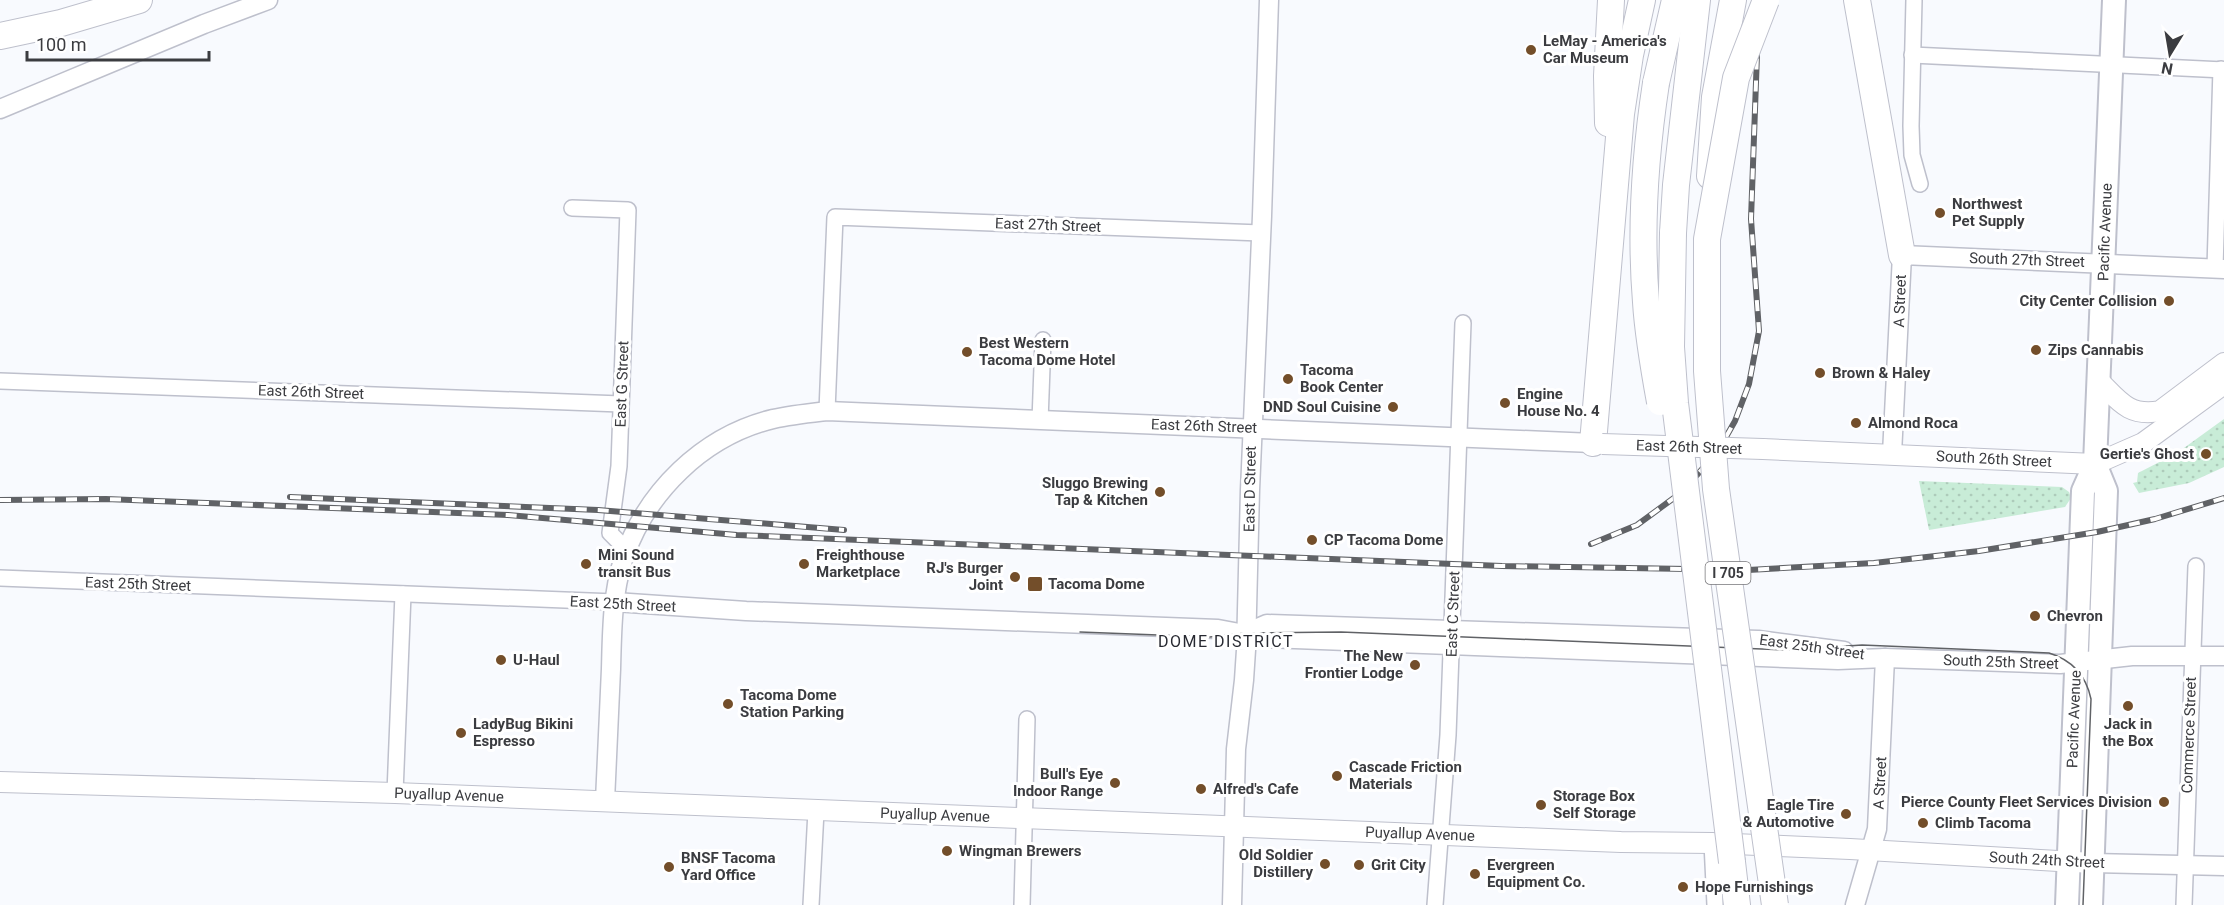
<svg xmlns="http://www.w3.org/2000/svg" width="2224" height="905" font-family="Roboto,sans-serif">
	<defs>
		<pattern id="grass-dots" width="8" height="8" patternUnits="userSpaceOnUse" patternTransform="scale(1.5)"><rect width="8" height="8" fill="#c8ecd7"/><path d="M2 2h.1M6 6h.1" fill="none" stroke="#adcbba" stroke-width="1.8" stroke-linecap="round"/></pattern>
	</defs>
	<rect width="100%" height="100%" fill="#f8fafe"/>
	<!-- grass -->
	<g fill="url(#grass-dots)">
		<path d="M2224 419V467L2189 483 2139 493 2133 483 2137 482 2138 473 2177 453Z"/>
		<path d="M1919 481 2062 487 2069 492 2071 498 2065 507 1929 530Z"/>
	</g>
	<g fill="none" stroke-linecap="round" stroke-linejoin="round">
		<defs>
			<g id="minor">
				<path d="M1914 0 1911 126 1912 155 1920 184"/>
				<path d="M1912 55 2224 70"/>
				<path d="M572 208 628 210 619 466 610 533 627 550"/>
				<path d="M2215 268 2221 69"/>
				<path d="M0 381 621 404"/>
				<path d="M827 411 835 217 1261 233"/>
				<path d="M1040 421 1043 340"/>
				<path d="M0 578 615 602"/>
				<path d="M395 793 403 594"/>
				<path d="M1712 843 1715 905"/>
				<path d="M811 905 816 811"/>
				<path d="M1022 905 1027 719"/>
				<path d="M1435 905 1448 735 1463 323"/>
				<path d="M2184 905 2196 566"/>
			</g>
			<g id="tertiary">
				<path d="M0 109 204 24 268 0"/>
				<path d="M1892 454 1902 255 2224 269"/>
				<path d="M615 602 746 611 1218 629 1266 638 1295 639 1838 660 1885 658 2060 664 2132 656H2224"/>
				<path d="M1246 633 1267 624 1758 640 1844 651"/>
				<path d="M605 801C607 757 609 713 611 669 612 633 612 595 623 560 646 492 703 436 773 419 791 415 810 413 827 411L1593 443"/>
				<path d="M2093 863 2224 866"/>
				<path d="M1232 905 1236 749 1244 680 1246 650 1250 490 1262 216 1269 0"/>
				<path d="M1855 905 1877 829 1885 658"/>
			</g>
			<g id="secondary">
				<path d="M2099 381C2119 401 2129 417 2160 411L2224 363"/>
				<path d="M1763 449 2095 464 2143 443 2224 384"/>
				<path d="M0 782 395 793 1621 842 1712 843 1850 849 2093 863"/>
			</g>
			<g id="primary">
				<path d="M2067 905 2083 491 2095 464 2114 0"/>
				<path d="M2091 905 2106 491 2095 464"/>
			</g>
			<g id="motorway">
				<path d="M1857 0 1902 255"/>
				<path d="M0 36 61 23 139 0"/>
				<path d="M1656 83 1675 0"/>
				<path d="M1608 123 1607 76 1611 0"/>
				<path d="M1710 176 1715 97 1733 0"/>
				<path d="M1673 233 1676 185 1697 0"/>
				<path d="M1593 443 1621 114 1630 55 1642 0"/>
				<path d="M1732 862 1737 905"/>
			</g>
		</defs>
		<!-- minor casing -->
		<use href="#minor" stroke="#bec0cc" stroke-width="18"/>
		<!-- tertiary casing -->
		<use href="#tertiary" stroke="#bec0cc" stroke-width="21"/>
		<!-- secondary casing -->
		<use href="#secondary" stroke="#bec0cc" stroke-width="22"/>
		<!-- primary casing -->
		<use href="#primary" stroke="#bec0cc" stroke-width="26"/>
		<!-- motorway casing -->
		<use href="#motorway" stroke="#bec0cc" stroke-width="28"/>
		<!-- minor -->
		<use href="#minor" stroke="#fff" stroke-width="15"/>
		<!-- tertiary -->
		<use href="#tertiary" stroke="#fff" stroke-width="18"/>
		<!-- secondary -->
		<use href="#secondary" stroke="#fff" stroke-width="20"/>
		<!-- primary -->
		<use href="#primary" stroke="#fff" stroke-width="22"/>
		<!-- motorway -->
		<use href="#motorway" stroke="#fff" stroke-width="26"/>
		<!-- tram -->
		<path stroke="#606266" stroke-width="1.5" d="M1080 632 1210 637 1246 633 1341 632 1789 650 1862 645 2049 653C2072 660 2086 675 2091 699L2083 905"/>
		<defs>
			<g id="rail">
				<path d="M290 497 598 510 844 530"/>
				<path d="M0 500 106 499 207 503 508 515 737 535 1502 566 1748 570 1874 563 1979 551 2097 532 2155 519 2224 498"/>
				<path d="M1591 544 1637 525 1682 492 1718 451 1735 421 1749 384 1759 331 1751 219 1759 0"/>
			</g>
		</defs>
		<!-- rail casing -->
		<use href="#rail" stroke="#606266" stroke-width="6"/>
		<!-- rail -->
		<use href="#rail" stroke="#fff" stroke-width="4" stroke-dasharray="11" stroke-linecap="butt"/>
		<defs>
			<path id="secondary-bridge" d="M1602 444 1763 449"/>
			<g id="motorway-bridge">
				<path d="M1766 0 1736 78 1707 239V371L1716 489 1775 905"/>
				<path d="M1656 83C1645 155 1640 229 1646 302 1648 335 1654 369 1660 402"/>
				<path d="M1673 233 1671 347 1675 403 1732 862"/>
			</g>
		</defs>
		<!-- secondary-bridge casing -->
		<use href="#secondary-bridge" stroke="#bec0cc" stroke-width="22" stroke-linecap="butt"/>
		<!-- motorway-bridge casing -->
		<use href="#motorway-bridge" stroke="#bec0cc" stroke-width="28" stroke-linecap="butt"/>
		<!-- secondary-bridge -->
		<use href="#secondary-bridge" stroke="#fff" stroke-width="20"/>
		<!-- motorway-bridge -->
		<use href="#motorway-bridge" stroke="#fff" stroke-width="26"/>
	</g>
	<!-- markers -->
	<g fill="#734e2a" stroke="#fff" stroke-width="2">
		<circle cx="1531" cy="50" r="6"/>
		<circle cx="1940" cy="213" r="6"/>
		<circle cx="2169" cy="301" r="6"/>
		<circle cx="2036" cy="350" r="6"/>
		<circle cx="967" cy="352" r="6"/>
		<circle cx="1820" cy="373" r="6"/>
		<circle cx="1288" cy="379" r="6"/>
		<circle cx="1505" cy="403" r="6"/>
		<circle cx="1393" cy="407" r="6"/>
		<circle cx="1856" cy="423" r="6"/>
		<circle cx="2206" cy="454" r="6"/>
		<circle cx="1160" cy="492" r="6"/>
		<circle cx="1312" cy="540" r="6"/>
		<circle cx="586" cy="564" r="6"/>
		<circle cx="804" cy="564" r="6"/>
		<circle cx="1015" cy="577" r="6"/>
		<rect x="1027" y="576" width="16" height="16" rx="3"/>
		<circle cx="2035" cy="616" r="6"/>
		<circle cx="501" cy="660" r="6"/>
		<circle cx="1415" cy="665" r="6"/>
		<circle cx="728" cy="704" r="6"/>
		<circle cx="2128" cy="706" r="6"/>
		<circle cx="461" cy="733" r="6"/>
		<circle cx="1337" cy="776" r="6"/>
		<circle cx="1115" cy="783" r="6"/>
		<circle cx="1201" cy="789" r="6"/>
		<circle cx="2164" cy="802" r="6"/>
		<circle cx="1541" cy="805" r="6"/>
		<circle cx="1846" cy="814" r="6"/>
		<circle cx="1923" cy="823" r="6"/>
		<circle cx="947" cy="851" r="6"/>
		<circle cx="1325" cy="864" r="6"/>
		<circle cx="1359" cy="865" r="6"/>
		<circle cx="669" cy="867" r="6"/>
		<circle cx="1475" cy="874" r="6"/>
		<circle cx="1683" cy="887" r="6"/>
	</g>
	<g text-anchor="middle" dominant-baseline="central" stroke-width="6" stroke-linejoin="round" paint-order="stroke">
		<!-- shield labels -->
		<rect fill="#fff" stroke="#767679" stroke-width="1.5" x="1705.5" y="562" width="45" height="22" rx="4.5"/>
		<g font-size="14" font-weight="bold" fill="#3b3c40">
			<text x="1728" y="573">I 705</text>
		</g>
		<!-- poi labels -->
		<g font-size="15" font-weight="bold" fill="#3b3c40" stroke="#fff" text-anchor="start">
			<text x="1543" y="41">LeMay - America's<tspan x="1543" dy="17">Car Museum</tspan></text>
			<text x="1952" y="204">Northwest<tspan x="1952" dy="17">Pet Supply</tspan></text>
			<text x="2157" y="301" text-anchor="end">City Center Collision</text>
			<text x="979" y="343">Best Western<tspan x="979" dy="17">Tacoma Dome Hotel</tspan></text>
			<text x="2048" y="350">Zips Cannabis</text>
			<text x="1300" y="370">Tacoma<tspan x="1300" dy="17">Book Center</tspan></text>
			<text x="1832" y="373">Brown &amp; Haley</text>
			<text x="1517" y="394">Engine<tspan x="1517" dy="17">House No. 4</tspan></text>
			<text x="1381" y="407" text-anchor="end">DND Soul Cuisine</text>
			<text x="1868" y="423">Almond Roca</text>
			<text x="2194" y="454" text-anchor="end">Gertie's Ghost</text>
			<text x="1148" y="483" text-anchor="end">Sluggo Brewing<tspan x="1148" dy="17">Tap &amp; Kitchen</tspan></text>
			<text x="1324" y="540">CP Tacoma Dome</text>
			<text x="598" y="555">Mini Sound<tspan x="598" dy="17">transit Bus</tspan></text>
			<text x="816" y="555">Freighthouse<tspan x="816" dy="17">Marketplace</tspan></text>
			<text x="1003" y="568" text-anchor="end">RJ's Burger<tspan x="1003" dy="17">Joint</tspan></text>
			<text x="1048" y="584">Tacoma Dome</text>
			<text x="2047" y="616">Chevron</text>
			<text x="1403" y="656" text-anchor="end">The New<tspan x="1403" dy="17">Frontier Lodge</tspan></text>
			<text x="513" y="660">U-Haul</text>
			<text x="740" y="695">Tacoma Dome<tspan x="740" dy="17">Station Parking</tspan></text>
			<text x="473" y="724">LadyBug Bikini<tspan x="473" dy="17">Espresso</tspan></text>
			<text x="2128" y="724" text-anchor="middle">Jack in<tspan x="2128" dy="17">the Box</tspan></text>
			<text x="1349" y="767">Cascade Friction<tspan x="1349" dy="17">Materials</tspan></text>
			<text x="1103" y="774" text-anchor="end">Bull's Eye<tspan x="1103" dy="17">Indoor Range</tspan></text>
			<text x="1213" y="789">Alfred's Cafe</text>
			<text x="1553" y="796">Storage Box<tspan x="1553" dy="17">Self Storage</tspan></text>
			<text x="2152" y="802" text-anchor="end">Pierce County Fleet Services Division</text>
			<text x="1834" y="805" text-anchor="end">Eagle Tire<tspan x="1834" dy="17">&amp; Automotive</tspan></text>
			<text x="1935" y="823">Climb Tacoma</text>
			<text x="959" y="851">Wingman Brewers</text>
			<text x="1313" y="855" text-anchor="end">Old Soldier<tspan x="1313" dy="17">Distillery</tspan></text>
			<text x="681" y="858">BNSF Tacoma<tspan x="681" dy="17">Yard Office</tspan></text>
			<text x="1371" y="865">Grit City</text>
			<text x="1487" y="865">Evergreen<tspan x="1487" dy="17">Equipment Co.</tspan></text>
			<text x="1695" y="887">Hope Furnishings</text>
		</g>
		<!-- street labels -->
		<g font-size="15" fill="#3b3c40" stroke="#fff">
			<text transform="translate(1048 225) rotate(2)">East 27th Street</text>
			<text transform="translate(2105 232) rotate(-88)">Pacific Avenue</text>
			<text transform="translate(2027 260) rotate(2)">South 27th Street</text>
			<text transform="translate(1900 301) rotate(-88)">A Street</text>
			<text transform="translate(622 384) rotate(-88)">East G Street</text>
			<text transform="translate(311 392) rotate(2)">East 26th Street</text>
			<text transform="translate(1204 426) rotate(2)">East 26th Street</text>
			<text transform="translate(1689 447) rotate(2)">East 26th Street</text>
			<text transform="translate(1994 459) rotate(3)">South 26th Street</text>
			<text transform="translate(1250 489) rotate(-89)">East D Street</text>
			<text transform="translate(138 584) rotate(2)">East 25th Street</text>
			<text transform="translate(623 604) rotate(3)">East 25th Street</text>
			<text transform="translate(1453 614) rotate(-88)">East C Street</text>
			<text transform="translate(1812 647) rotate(8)">East 25th Street</text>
			<text transform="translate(2001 662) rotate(2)">South 25th Street</text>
			<text transform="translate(2074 719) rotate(-88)">Pacific Avenue</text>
			<text transform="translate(2189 735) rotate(-88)">Commerce Street</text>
			<text transform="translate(1880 783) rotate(-87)">A Street</text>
			<text transform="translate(449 795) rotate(2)">Puyallup Avenue</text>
			<text transform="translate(935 815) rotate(2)">Puyallup Avenue</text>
			<text transform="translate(1420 834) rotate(2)">Puyallup Avenue</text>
			<text transform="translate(2047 860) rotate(3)">South 24th Street</text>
		</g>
		<!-- neighbourhood labels -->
		<g font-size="16" letter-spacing="1.5" fill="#272931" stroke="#fff">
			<text x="1226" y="641">DOME DISTRICT</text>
		</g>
	</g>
	<!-- north arrow -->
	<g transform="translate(2170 54) rotate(191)" stroke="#ffffff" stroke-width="4.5" paint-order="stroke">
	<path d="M0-4.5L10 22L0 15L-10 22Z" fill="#3b3c40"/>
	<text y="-9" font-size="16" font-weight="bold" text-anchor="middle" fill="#3b3c40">N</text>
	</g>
	<!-- scale -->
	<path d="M27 51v9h182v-9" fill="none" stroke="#3b3c40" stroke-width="3"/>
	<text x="36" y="51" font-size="18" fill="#3b3c40" stroke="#ffffff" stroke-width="4.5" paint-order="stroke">100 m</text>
</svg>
